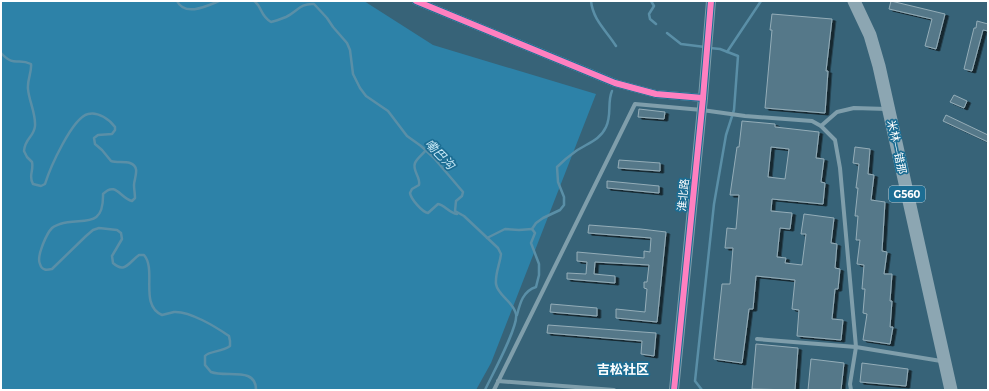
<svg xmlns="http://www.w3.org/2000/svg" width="989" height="391" font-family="Montserrat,'Noto Sans SC',sans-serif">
	<defs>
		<filter id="shadow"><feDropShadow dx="3.5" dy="2" stdDeviation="0" flood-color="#0009"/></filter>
	</defs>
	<rect width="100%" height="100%" fill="#376378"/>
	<!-- green -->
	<path fill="#2d82a8" d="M1 1H364L433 45 596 94 491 363 476 390H1Z"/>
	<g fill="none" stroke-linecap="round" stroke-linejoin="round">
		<!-- stream -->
		<g stroke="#5a8fa7" stroke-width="2.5">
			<path d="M177 1C185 17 207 6 219 1"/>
			<path d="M254 1C262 6 260 16 271 22 276 21 281 19 286 17 297 12 300 3 314 4L327 18 333 27 347 43 350 50 353 74 360 88 366 96 388 111 407 136 421 146 434 158 463 192 462 196 456 201 455 211 464 216 498 248 501 254C500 264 495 273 496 284 498 296 513 301 516 314 519 326 491 377 485 390"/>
			<path d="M591 1C593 20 606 30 616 46"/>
			<path d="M651 1 654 6 649 14 650 19 656 24"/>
			<path d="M667 33 681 44 705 47"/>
			<path d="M727 52 761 1"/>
			<path d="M1 53C15 68 17 57 31 64 32 72 27 80 28 89 29 101 36 114 35 126 34 137 25 138 24 151L27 157 32 162C34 171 28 176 33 184L41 186 45 184C50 168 72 118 88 114 98 111 110 120 115 127V130L112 134 98 135 94 138 95 144 102 150 111 161C117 163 124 161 130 163 141 167 134 178 134 185 134 189 135 194 135 198L132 201C120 198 116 181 103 194 104 230 82 217 60 224 58 225 54 226 52 228 48 232 45 239 43 244 41 250 37 258 40 264 42 271 47 270 52 269L86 236 93 230 99 228 117 230 121 233 122 239 112 256 113 263C125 274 129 262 139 255H144C157 270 139 305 162 315 166 314 170 313 174 312 190 311 216 327 229 336L230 341V346C222 352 209 351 205 356V365C207 367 209 370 211 372 226 378 256 366 256 390"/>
			<path d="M426 150C423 154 417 158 415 163 412 171 421 177 419 185L412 189 410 193C411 199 422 212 428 213L438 204C445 205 449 213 457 214"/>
			<path d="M532 229 536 223 543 218 560 210 564 205V197L558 182 557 167C563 161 569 156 576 151 588 143 600 140 606 127 612 115 607 102 612 91"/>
			<path d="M487 238 505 229 519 230 532 229"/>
			<path d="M517 315C520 303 523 291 536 287L539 275V264L531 243 535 233 532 229"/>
			<path d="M702 390 695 381 714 204 726 135 734 110 738 56 720 49 710 48"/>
		</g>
	</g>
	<!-- building -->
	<g fill="#557889" stroke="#94adb8" fill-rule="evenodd" filter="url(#shadow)">
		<path d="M891 1 945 14 936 49 925 46 932 19 889 9Z"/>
		<path d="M772 14 832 19 826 71H828L825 113 765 108 772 30H770Z"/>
		<path d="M977 21 988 24V31L983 30 972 71 964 69 974 28H976Z"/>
		<path d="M954 95 967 101 964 108 950 102Z"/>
		<path d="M639 109 665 112 664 119 638 117Z"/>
		<path d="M946 115 988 135V142L943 121Z"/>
		<path d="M742 121 775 124V127L819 132 816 158 824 159 821 182 825 183 823 204 772 199 771 211 792 213 790 229 780 228 777 257 786 258 785 263 802 265 806 234H801L804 214 834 218 831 243 837 244 835 268 840 269 838 289H835L832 319 843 320 841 340 797 336 799 310 792 309 795 280 756 276 753 309H749L742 363 714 359 722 284H730L733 248H725L727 228 736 229 739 195H730L737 147H739ZM771 147 789 149 785 179 768 177Z"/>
		<path d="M855 147 870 149 868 174 874 175 871 200 885 202 882 251 887 252 884 274H892L890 301H892L890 327H893L890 344 863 340 867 314 863 313 865 289H862L864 265 857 264 860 240H856L858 216H855L858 188H856L859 164 853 163Z"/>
		<path d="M619 160 660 163V171L618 168Z"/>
		<path d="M607 181 659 186V193L607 188Z"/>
		<path d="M589 225 641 229 666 232 657 322 616 318V309L645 312 647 289 644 288V282H647L649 265 595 262 594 274 615 276V283L567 279V273L586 274 587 262 577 261V252L644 258V251L650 252 651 238 588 233Z"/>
		<path d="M551 304 597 308V316L550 312Z"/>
		<path d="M548 325 656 333 654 356 641 354 642 341 547 333Z"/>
		<path d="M756 344 798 348 795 390 752 389Z"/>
		<path d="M811 359 844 363 841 390H808Z"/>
		<path d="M862 363 908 369 906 386 860 382Z"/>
	</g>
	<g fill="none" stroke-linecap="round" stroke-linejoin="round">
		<!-- service -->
		<g stroke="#7f9eab" stroke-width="4">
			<path d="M821 126 837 112 854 108 887 109"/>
			<path d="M757 339 856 347 941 361"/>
			<path d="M498 381 614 390"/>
			<path d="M494 390 635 104 702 110 745 116 812 121 821 126 835 140 840 168 856 347 850 384 851 390"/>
		</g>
		<!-- minor -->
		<path stroke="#7f9eab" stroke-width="8" d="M416 1 615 83 656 94 703 98"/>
		<!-- tertiary -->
		<path stroke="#7f9eab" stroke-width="10" d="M674 390 703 98 711 1"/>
		<!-- trunk -->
		<path stroke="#8ca6b2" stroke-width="13" d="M854 1 870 35 879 66 951 390"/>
		<defs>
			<g id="cycleway">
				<path d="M416 1 615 83 656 94 703 98"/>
				<path d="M674 390 703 98 711 1"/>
			</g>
		</defs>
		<!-- cycleway casing -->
		<use href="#cycleway" stroke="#1c6d93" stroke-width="8"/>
		<!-- cycleway -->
		<use href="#cycleway" stroke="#ff80c0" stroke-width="6"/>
	</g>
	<g text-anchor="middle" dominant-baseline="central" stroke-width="3.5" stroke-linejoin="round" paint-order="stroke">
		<!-- shield labels -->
		<rect fill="#1c6d93" stroke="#bbd3df" stroke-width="1" x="889" y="186" width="36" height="16" rx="3"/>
		<g font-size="10" font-weight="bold" fill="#fff">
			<text x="907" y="194">G560</text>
		</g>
		<!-- street labels -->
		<g font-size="11" fill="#fff" stroke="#1c6d93">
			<text transform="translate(897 147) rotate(78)">米林—错那</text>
			<text transform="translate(683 195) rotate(-84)">淮北路</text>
		</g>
		<!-- water labels -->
		<g font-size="12" font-style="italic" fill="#caebf8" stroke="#1c6d93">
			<text transform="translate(440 154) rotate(46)">嘞巴沟</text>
		</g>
		<!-- quarter labels -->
		<g font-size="13" font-weight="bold" fill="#fff" stroke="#1c6d93">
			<text x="623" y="369">吉松社区</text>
		</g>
	</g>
	<!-- border -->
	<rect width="989" height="391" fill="none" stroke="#ffffff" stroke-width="4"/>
</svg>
